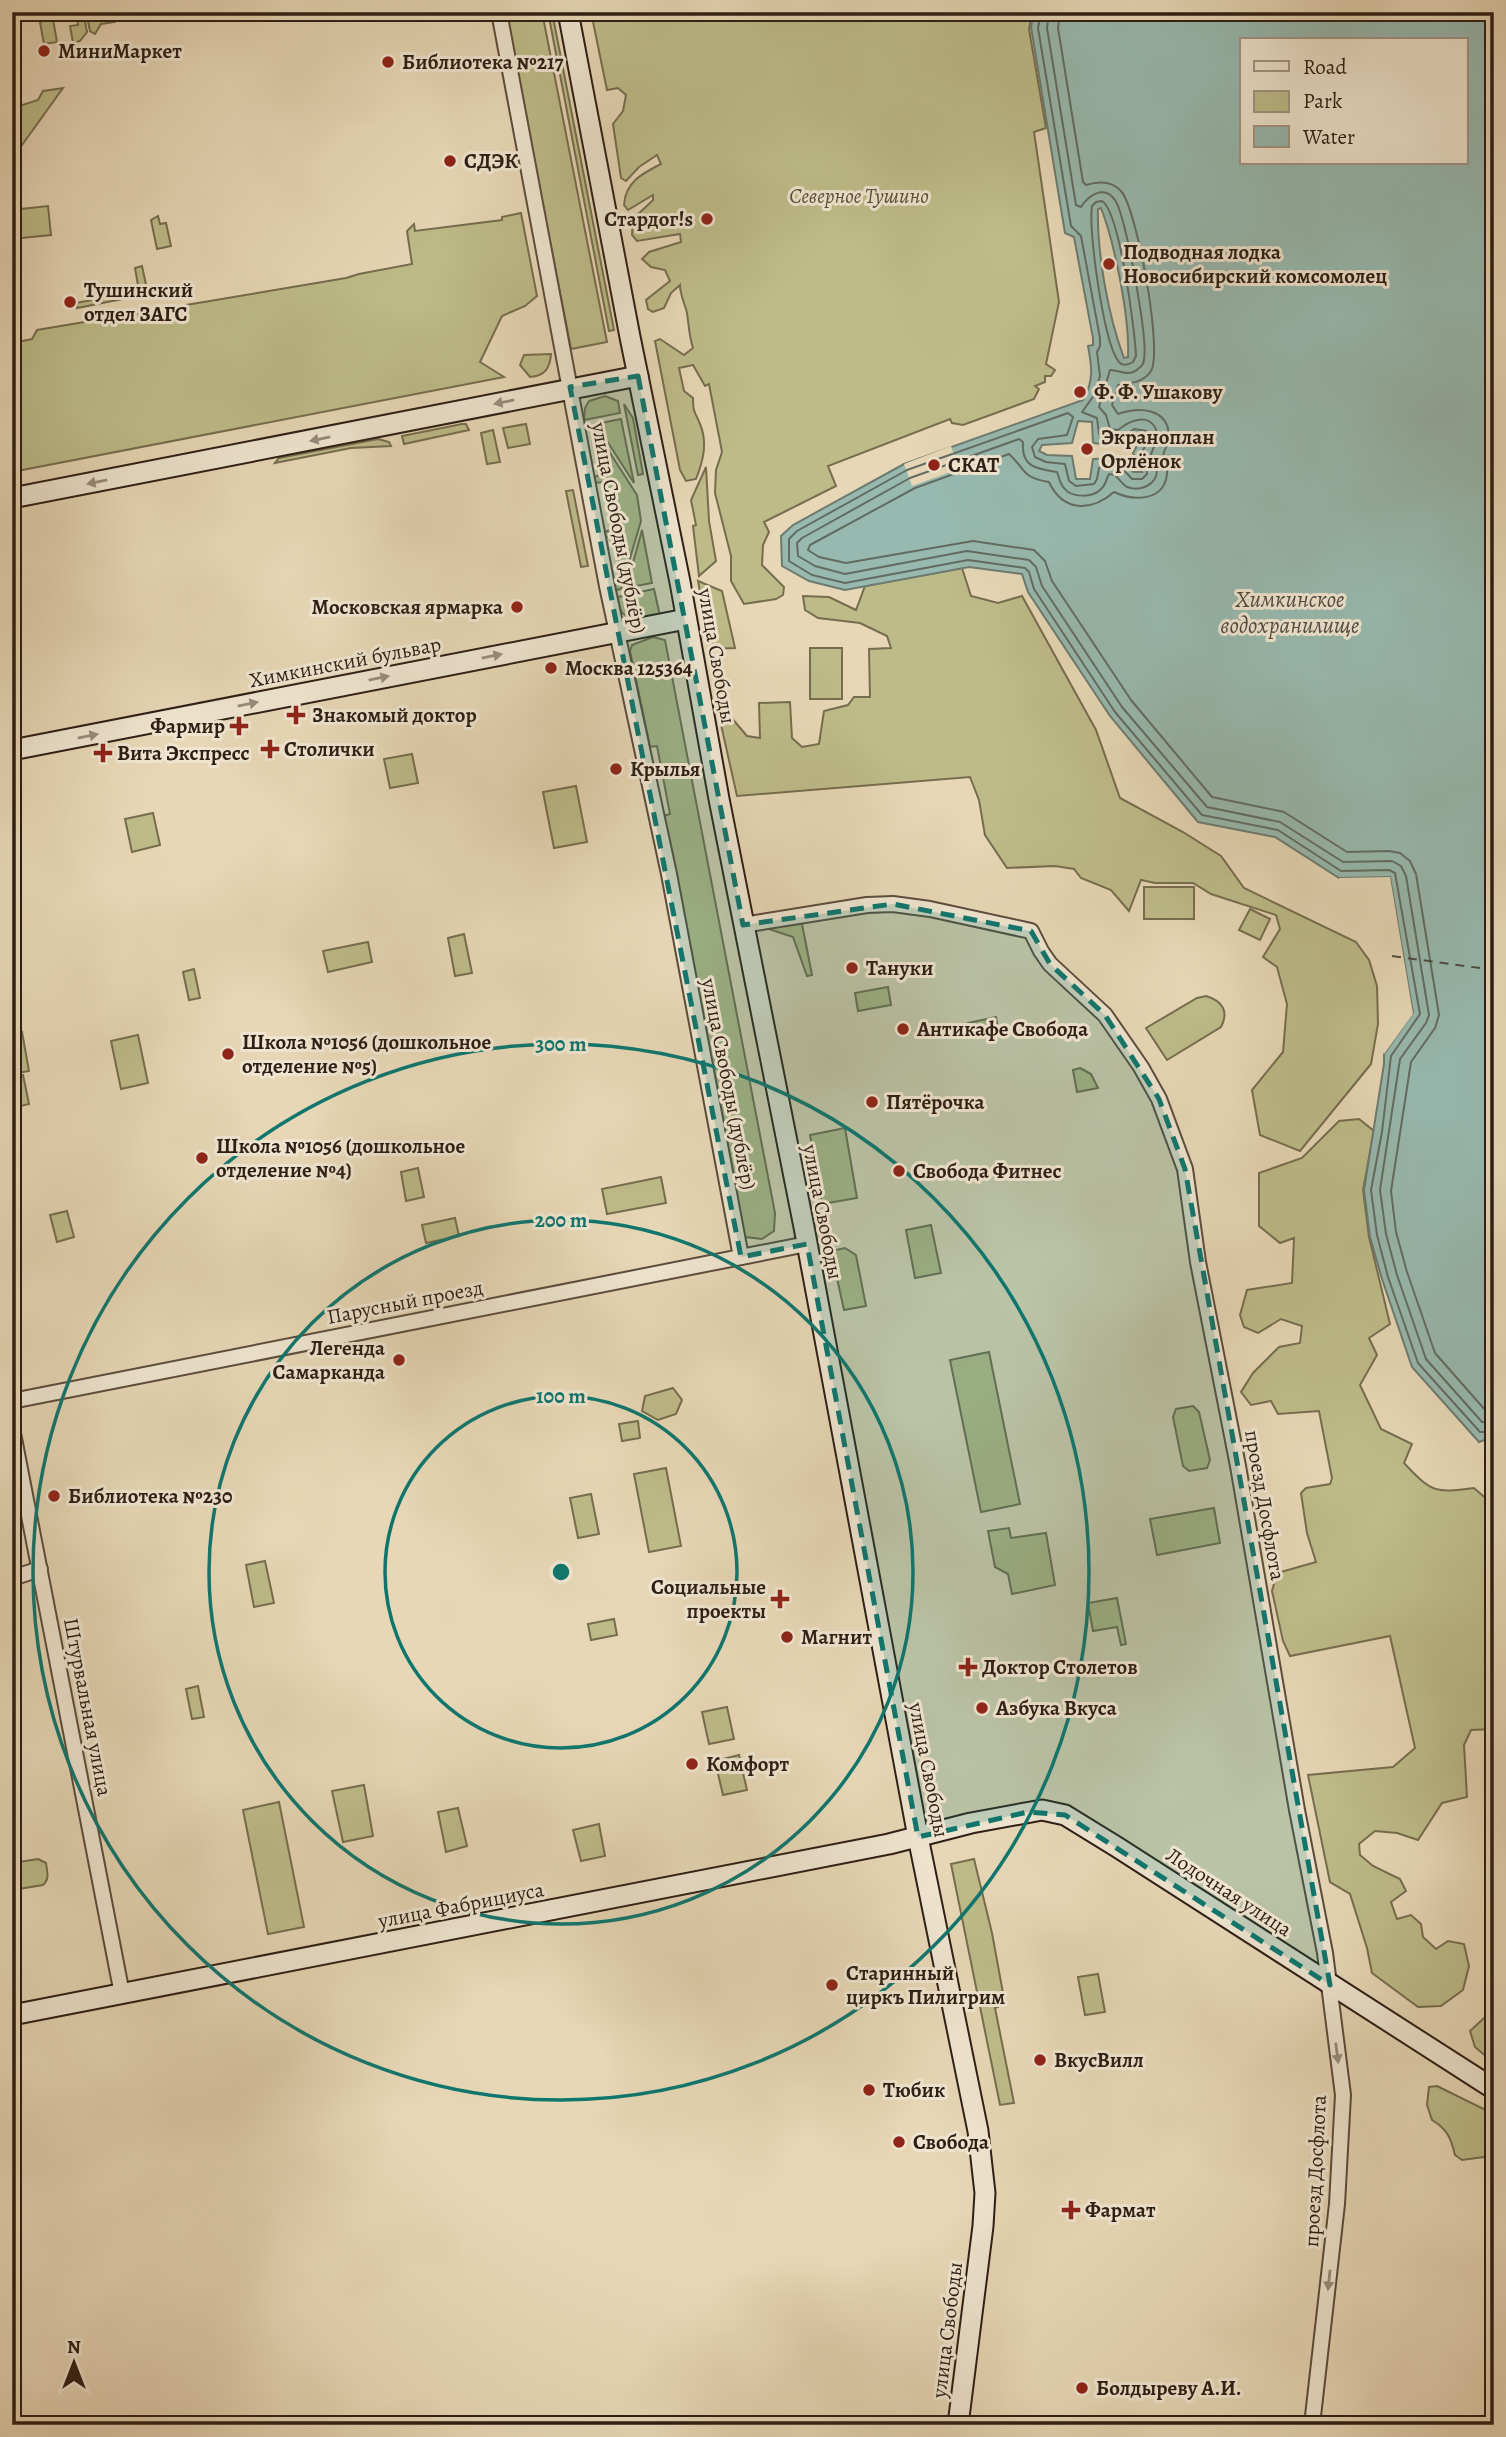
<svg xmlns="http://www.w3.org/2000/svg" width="1506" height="2437" font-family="Alegreya,serif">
	<rect width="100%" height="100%" fill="#e7d7b6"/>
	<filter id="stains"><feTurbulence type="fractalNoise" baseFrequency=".00286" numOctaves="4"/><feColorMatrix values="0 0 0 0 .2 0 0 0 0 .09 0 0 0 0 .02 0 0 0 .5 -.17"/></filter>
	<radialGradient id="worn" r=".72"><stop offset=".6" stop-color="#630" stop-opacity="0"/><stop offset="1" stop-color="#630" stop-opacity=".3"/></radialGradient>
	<!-- green -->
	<g fill="#bdbc89" stroke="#766d4f" stroke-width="2">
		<path d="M76 12H83L87 32 80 41 73 43 70 26 78 25Z"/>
		<path d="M86 12H115V22L101 24 95 34 90 31Z"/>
		<path d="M505 12H542L607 342 571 349Z"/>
		<path d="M548 12H552L614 330 609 331Z"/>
		<path d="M591 12H1032L1029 29 1046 128 1034 132 1059 302 1046 364 1055 370 1051 376H1045V382L1035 386 1039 389 1034 399 963 425 952 423 950 419 828 466 836 486 764 522 769 532 763 545 762 565 784 587 783 595 776 599 744 604 731 581V556L715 493 716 470 722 452 709 384 705 386 693 365 679 368 684 391 693 398C693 414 695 411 700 424 708 443 703 461 696 479L686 481 680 470 655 341 660 339 684 355 693 348C689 336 689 326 687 313 685 304 680 295 680 285L671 293 664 308 653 312 648 309 646 300 670 281 665 270 651 267 642 259 649 252 681 242 680 234 637 241 632 235 633 219 653 200V195L628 210 624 205C625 182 643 173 661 164L657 155 639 167 626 181 621 178 613 124 623 111 626 95 618 88 607 90Z"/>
		<path d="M53 19 57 42 44 44 40 22Z"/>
		<path d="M63 88 12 159V114L19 106 38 100 43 91Z"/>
		<path d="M48 206 51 235 12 239V210Z"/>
		<path d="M521 213 537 296 525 306 502 316 480 362 504 377 12 472V343L32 339 37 330 346 278 359 274 412 264 407 231 414 224 415 231 502 220V217Z"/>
		<path d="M158 216 160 224 166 223 171 246 157 249 151 220Z"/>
		<path d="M142 266 148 294 77 308 76 303 139 291 135 268Z"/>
		<path d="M551 354C550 368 545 376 530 377L520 365 524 355Z"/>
		<path d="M605 396 618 401 620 413 584 420 585 408 589 401Z"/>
		<path d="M624 404 633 418 643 474 638 475Z"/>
		<path d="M621 419 634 483 596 424Z"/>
		<path d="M462 424H466L469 430 404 444 402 436Z"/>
		<path d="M526 424 530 444 508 448 503 428Z"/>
		<path d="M594 428 637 495 641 521 621 589 615 590 613 579 622 577 614 536 605 537 604 532 614 529 604 482 595 483 594 477 603 474Z"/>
		<path d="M493 430 500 462 487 464 481 433Z"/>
		<path d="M378 439 389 442 391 446 351 448 275 463 279 458Z"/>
		<path d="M706 467 709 521 716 561 699 576 693 526 696 525 691 500Z"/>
		<path d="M573 490 588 566 581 567 566 491Z"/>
		<path d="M642 530 652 583 626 588Z"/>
		<path d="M962 568 971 596 998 603 1022 596 1096 730 1120 798 1183 832 1221 856 1244 888 1356 942 1369 960 1377 986 1378 1024 1371 1064 1300 1151 1260 1135 1252 1090 1283 1052 1287 1004 1277 967 1263 957 1280 929 1276 915 1211 894 1193 883H1155L1141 880 1129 911 1111 890 1081 878 1074 869 1055 866 1007 868 985 835 979 800 970 777 737 796 720 720 730 716 747 736 760 738 759 703 790 702 792 738 802 747 819 744 824 711 848 705 854 697H870L869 649 891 648 887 636 860 623 818 618 805 610 803 596 829 597 856 610 865 586Z"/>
		<path d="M698 581 722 591 735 648 711 649Z"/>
		<path d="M654 589 660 616 632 620 621 612 617 597Z"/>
		<path d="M653 637 665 640 775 1213 774 1231 762 1239 745 1237 743 1233 663 816 670 814 657 746 650 747 630 651 632 645Z"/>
		<rect x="810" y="648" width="32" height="51"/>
		<path d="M412 754 418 783 390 788 384 759Z"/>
		<path d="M576 786 587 842 554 848 543 792Z"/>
		<path d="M153 813 160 845 132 852 125 819Z"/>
		<rect x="1144" y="887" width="50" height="32"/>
		<path d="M1250 909 1270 919 1260 940 1239 930Z"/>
		<path d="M801 919 812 975 807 976 793 937 769 929V926Z"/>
		<path d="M464 934 472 973 455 976 448 938Z"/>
		<path d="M368 942 372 962 328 972 323 951Z"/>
		<path d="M194 969 200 998 189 1000 183 972Z"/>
		<path d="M888 987 891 1005 858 1011 855 993Z"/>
		<path d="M1206 996C1223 1001 1229 1012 1221 1027L1167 1060 1146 1028 1197 998Z"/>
		<path d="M996 1017 998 1029 970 1035 968 1023Z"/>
		<path d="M12 1029 13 1034 22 1032 29 1071 12 1074Z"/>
		<path d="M138 1035 148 1083 121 1089 111 1041Z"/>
		<path d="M1080 1068 1091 1074 1098 1088 1077 1092 1073 1070Z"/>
		<path d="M23 1075 29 1104 12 1108V1076Z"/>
		<path d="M1359 1119 1374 1131 1363 1190 1369 1237 1390 1324 1369 1338 1377 1355 1360 1385 1381 1429 1412 1444 1404 1463C1432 1493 1435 1493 1474 1488L1489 1501 1494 1520V1729L1471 1730 1464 1745 1467 1797 1442 1803 1418 1840 1397 1833 1375 1831 1359 1844 1360 1855 1373 1866 1400 1879 1406 1891 1391 1902 1397 1919 1411 1915 1421 1924 1423 1937 1436 1949 1448 1941 1464 1944 1469 1966 1463 1990 1441 2006 1418 2007 1372 1973 1367 1948 1350 1894 1330 1882 1308 1775 1393 1767 1415 1748 1390 1636 1290 1656 1283 1641 1272 1591 1277 1573 1316 1562 1307 1533 1301 1493 1306 1488 1330 1484 1332 1478 1319 1411 1278 1414 1271 1401 1251 1405 1241 1392 1253 1373 1279 1347 1300 1343 1302 1326 1281 1319 1258 1333 1244 1327 1240 1315 1247 1290 1292 1283 1294 1238 1280 1243 1259 1226V1173L1302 1158 1339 1121Z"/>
		<path d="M845 1128 857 1198 822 1204 810 1135Z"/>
		<path d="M418 1168 424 1197 406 1201 401 1172Z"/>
		<path d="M661 1177 666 1203 607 1214 602 1189Z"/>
		<path d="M67 1211 74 1237 57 1242 50 1215Z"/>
		<path d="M455 1218 459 1236 426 1243 422 1225Z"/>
		<path d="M931 1225 941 1273 915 1278 906 1230Z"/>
		<path d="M845 1248 856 1255 866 1306 844 1310 831 1251Z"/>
		<path d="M989 1352 1020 1504 981 1512 950 1360Z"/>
		<path d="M673 1388 682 1400 676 1414 658 1420 642 1411 645 1396Z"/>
		<path d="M1193 1406 1199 1412 1210 1460 1207 1468 1189 1471 1183 1466 1173 1417 1176 1409Z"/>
		<path d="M638 1421 640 1438 622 1441 619 1424Z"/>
		<path d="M666 1468 681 1546 649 1552 634 1474Z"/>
		<path d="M591 1494 599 1534 578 1538 570 1498Z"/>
		<path d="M1214 1508 1220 1543 1157 1555 1150 1519Z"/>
		<path d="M1009 1528 1011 1538 1046 1533 1055 1585 1012 1594 1008 1574 995 1567 988 1531Z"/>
		<path d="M265 1561 274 1603 254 1607 246 1565Z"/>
		<path d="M1117 1598 1126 1644 1121 1645 1117 1627 1093 1631 1088 1603Z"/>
		<path d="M614 1619 617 1635 591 1640 588 1624Z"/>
		<path d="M198 1686 204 1717 192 1719 186 1689Z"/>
		<path d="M727 1707 734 1739 709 1744 702 1712Z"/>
		<path d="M739 1755 747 1790 723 1795 715 1761Z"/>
		<path d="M364 1785 373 1836 343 1842 332 1791Z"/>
		<path d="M279 1802 304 1927 268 1934 243 1810Z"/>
		<path d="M458 1808 467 1846 446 1852 438 1812Z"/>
		<path d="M599 1824 605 1856 581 1861 573 1830Z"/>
		<path d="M38 1859 46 1863C47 1872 50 1879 43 1885L12 1890V1863Z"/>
		<path d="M974 1859 992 1933 1005 2004 995 2008 1014 2103 1000 2105 951 1864Z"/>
		<path d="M1098 1974 1105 2012 1085 2015 1078 1977Z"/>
		<path d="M1484 2018 1494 2020V2063L1475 2047 1470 2031Z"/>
		<path d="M1437 2086 1494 2114V2165L1484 2157 1462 2160 1455 2155C1451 2138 1447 2129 1432 2120L1427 2105 1429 2087Z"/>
	</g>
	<!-- water -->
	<path fill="#97b9af" stroke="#6d7b71" stroke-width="2" fill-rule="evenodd" d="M1034 12H1494V1444L1490 1438 1479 1442 1412 1367 1382 1279 1370 1237 1364 1190 1384 1064V1054L1413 1013 1390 877 1339 878 1275 837 1198 822 1110 716 1028 592 1022 574 969 567 845 590 809 581 782 566 781 536 793 525 904 464 1083 400C1094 381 1092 367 1088 346L1093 345V338L1074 237 1065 233 1031 27ZM1242 40H1466V163H1242ZM1101 208C1115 244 1130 320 1128 357L1124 358C1108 316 1097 253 1098 209ZM1078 421 1092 422 1093 443 1124 446 1137 435H1143L1133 453 1142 472H1133L1123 458 1093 459 1090 479H1076L1072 456 1047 455 1039 451 1042 445 1072 443Z"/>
	<!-- pier -->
	<g fill="#e7d7b6">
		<path d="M951 446 959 469 912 486 904 464Z"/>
		<path d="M1390 877 1413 1014 1384 1054 1382 1050 1409 1013 1387 880 1340 882 1339 878Z"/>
	</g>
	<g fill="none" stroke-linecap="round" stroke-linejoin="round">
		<!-- shore -->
		<g stroke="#626c62" stroke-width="2">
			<path d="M1041 12 1038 28 1071 226 1081 236 1100 338V346L1097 352 1100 376 1095 394 1082 412 1097 418 1099 434 1102 437 1121 439 1134 429 1147 431 1149 439 1141 454 1147 468V474L1142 479H1132L1120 466H1102L1099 468 1097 479 1094 484 1076 486 1069 481 1065 464 1046 462 1035 457 1032 447 1038 439 1067 435 1073 417 1068 413 907 470 797 531 789 539V561L812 575 845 583 968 560 1025 568 1029 572 1034 589 1115 712 1202 815 1278 830 1341 871 1389 870 1395 873 1420 1014 1391 1056 1382 1132 1371 1190 1377 1235 1388 1277 1418 1363 1480 1432H1494"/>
			<path d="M1049 12 1047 28 1076 205 1081 207C1088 196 1104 184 1115 200 1126 217 1148 339 1144 359 1144 363 1142 366 1139 368 1129 378 1120 370 1110 370L1099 407 1106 415 1110 429 1118 430C1133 418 1154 412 1158 437L1151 454C1153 459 1157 465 1157 470 1157 485 1140 492 1127 487 1122 484 1119 479 1115 475L1109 474C1106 479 1106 485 1101 489 1093 498 1071 498 1064 488 1060 484 1059 477 1057 472 1036 469 1021 467 1023 442L1019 439 910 478 802 538 797 543 798 556 815 566 845 574 967 551 1029 560 1036 567 1042 586 1122 707 1207 807 1280 822 1343 862 1392 861 1401 866 1406 876 1429 1015 1426 1023 1400 1059 1380 1190 1386 1234 1397 1275 1426 1359 1482 1422 1494 1423"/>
			<path d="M1060 12 1058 28 1083 182 1086 185C1099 181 1112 181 1121 191 1137 209 1163 351 1151 371 1143 383 1130 383 1118 385L1112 405 1118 414C1138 407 1168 407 1169 436 1169 443 1166 447 1164 452 1162 459 1168 466 1167 474 1164 502 1133 501 1114 492 1091 512 1063 512 1049 482 1020 477 1026 469 1009 454L915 488 810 545 808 550 819 557 846 563 973 541 1034 550 1045 561 1052 581 1131 700 1212 797 1284 812 1347 852 1389 851 1400 853 1410 861 1416 874 1439 1015 1435 1028 1411 1062 1391 1191 1396 1232 1407 1272 1435 1353 1486 1411 1494 1412"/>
			<path d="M1102 201C1120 212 1135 332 1136 356L1133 362C1128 365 1123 367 1119 362 1104 345 1088 230 1092 206L1096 202Z"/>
		</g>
		<!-- ferry -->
		<path stroke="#4e4c43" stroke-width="2" stroke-dasharray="9 7" stroke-linecap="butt" d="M1392 956 1494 970"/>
		<defs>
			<g id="street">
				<path d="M499 12 607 586 669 874 741 1257"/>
				<path d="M743 925 867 905 893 904 930 909 1031 931 1041 951 1050 964 1105 1015 1141 1067 1159 1099 1185 1169 1198 1262 1238 1466 1297 1810 1325 1953 1343 2095 1337 2204 1312 2425"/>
				<path d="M12 1401 807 1244"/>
				<path d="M12 1428 122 1994"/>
				<path d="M12 1578 40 1569"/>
			</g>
			<g id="secondary">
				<path d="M568 12 630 337 680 582 719 799 804 1227 918 1837 978 2131 985 2193 983 2226 958 2425"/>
				<path d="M12 498 638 376"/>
				<path d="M12 750 686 619"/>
				<path d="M12 2015 889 1844 971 1823 1042 1810 1065 1815 1117 1847 1494 2089"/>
			</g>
		</defs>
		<!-- street casing -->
		<use href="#street" stroke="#5c4c3d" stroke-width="18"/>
		<!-- secondary casing -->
		<use href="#secondary" stroke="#2e1e15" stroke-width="23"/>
		<!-- street -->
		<use href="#street" stroke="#efe5d0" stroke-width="14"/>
		<!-- secondary -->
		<use href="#secondary" stroke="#efe5d0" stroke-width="19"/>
	</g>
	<!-- one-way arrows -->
	<defs><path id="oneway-solid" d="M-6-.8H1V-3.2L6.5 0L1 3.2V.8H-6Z" transform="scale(1.75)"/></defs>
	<g fill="#988b7c">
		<use href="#oneway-solid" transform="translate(504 402) rotate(169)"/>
		<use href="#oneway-solid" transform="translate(320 439) rotate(169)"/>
		<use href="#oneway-solid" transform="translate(97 482) rotate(169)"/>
		<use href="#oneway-solid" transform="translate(492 656) rotate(-11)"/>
		<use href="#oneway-solid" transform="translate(379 678) rotate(-11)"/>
		<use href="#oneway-solid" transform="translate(248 704) rotate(-11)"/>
		<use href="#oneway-solid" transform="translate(88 736) rotate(-11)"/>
		<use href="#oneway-solid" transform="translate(1337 2053) rotate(83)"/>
		<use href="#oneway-solid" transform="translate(1329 2280) rotate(96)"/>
	</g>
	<!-- marked area -->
	<path fill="#0f766e" fill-opacity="0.2" stroke="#0f766e" stroke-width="5" stroke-dasharray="14 9" stroke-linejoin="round" d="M638 376 743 925 893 904 1031 931 1050 964 1105 1015 1159 1099 1185 1169 1330 1985 1065 1815 1028 1812 918 1837 807 1244 741 1257 570 387Z"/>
	<!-- distance rings -->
	<g fill="none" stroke="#0f766e" stroke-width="3.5">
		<circle cx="561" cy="1572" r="176"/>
		<circle cx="561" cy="1572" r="352"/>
		<circle cx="561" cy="1572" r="528"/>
	</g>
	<!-- markers -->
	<g fill="#8f2418" stroke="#efe5d0" stroke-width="2.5">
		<circle cx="44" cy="51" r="7"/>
		<circle cx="388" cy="62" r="7"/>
		<circle cx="450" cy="161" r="7"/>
		<circle cx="707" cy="219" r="7"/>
		<circle cx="1109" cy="264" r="7"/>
		<circle cx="70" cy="302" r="7"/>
		<circle cx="1080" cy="392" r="7"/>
		<circle cx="1087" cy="449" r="7"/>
		<circle cx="934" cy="465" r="7"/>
		<circle cx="517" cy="607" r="7"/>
		<circle cx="551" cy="668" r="7"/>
		<path d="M292.5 704.5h7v7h7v7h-7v7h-7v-7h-7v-7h7z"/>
		<path d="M235.5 715.5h7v7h7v7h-7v7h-7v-7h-7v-7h7z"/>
		<path d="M266.5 738.5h7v7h7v7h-7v7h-7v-7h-7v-7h7z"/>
		<path d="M99.5 742.5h7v7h7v7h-7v7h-7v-7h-7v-7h7z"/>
		<circle cx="616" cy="769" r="7"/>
		<circle cx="852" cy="968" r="7"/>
		<circle cx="903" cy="1029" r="7"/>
		<circle cx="228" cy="1054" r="7"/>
		<circle cx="872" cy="1102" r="7"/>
		<circle cx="202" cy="1158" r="7"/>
		<circle cx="899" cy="1171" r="7"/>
		<circle cx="399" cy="1360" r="7"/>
		<circle cx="54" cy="1496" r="7"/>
		<path d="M776.5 1588.5h7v7h7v7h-7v7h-7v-7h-7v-7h7z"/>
		<circle cx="787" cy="1637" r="7"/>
		<path d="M964.5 1656.5h7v7h7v7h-7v7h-7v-7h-7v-7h7z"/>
		<circle cx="982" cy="1708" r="7"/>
		<circle cx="692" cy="1764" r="7"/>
		<circle cx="832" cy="1985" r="7"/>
		<circle cx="1040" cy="2060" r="7"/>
		<circle cx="869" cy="2090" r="7"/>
		<circle cx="899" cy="2142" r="7"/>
		<path d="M1067.5 2199.5h7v7h7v7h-7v7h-7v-7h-7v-7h7z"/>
		<circle cx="1082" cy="2388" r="7"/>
	</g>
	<g text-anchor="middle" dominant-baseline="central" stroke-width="6" stroke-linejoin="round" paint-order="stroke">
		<!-- poi labels -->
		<g font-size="21" font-weight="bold" fill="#2e1e15" stroke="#efe5d0" text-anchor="start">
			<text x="58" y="51">МиниМаркет</text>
			<text x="402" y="62">Библиотека №217</text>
			<text x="464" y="161">СДЭК</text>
			<text x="693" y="219" text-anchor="end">Стардог!s</text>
			<text x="1123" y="252">Подводная лодка<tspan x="1123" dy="24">Новосибирский комсомолец</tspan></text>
			<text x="84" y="290">Тушинский<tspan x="84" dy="24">отдел ЗАГС</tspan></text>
			<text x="1094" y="392">Ф. Ф. Ушакову</text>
			<text x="1101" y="437">Экраноплан<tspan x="1101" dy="24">Орлёнок</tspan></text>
			<text x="948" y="465">СКАТ</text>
			<text x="503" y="607" text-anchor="end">Московская ярмарка</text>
			<text x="565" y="668">Москва 125364</text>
			<text x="312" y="715">Знакомый доктор</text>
			<text x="225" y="726" text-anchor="end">Фармир</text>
			<text x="284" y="749">Столички</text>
			<text x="117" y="753">Вита Экспресс</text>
			<text x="630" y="769">Крылья</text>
			<text x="866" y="968">Тануки</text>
			<text x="917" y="1029">Антикафе Свобода</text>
			<text x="242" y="1042">Школа №1056 (дошкольное<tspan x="242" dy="24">отделение №5)</tspan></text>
			<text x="886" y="1102">Пятёрочка</text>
			<text x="216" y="1146">Школа №1056 (дошкольное<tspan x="216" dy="24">отделение №4)</tspan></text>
			<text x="913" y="1171">Свобода Фитнес</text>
			<text x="385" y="1348" text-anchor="end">Легенда<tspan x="385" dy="24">Самарканда</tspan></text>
			<text x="68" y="1496">Библиотека №230</text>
			<text x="766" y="1587" text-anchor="end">Социальные<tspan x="766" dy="24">проекты</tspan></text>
			<text x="801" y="1637">Магнит</text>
			<text x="982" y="1667">Доктор Столетов</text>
			<text x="996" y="1708">Азбука Вкуса</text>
			<text x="706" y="1764">Комфорт</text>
			<text x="846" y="1973">Старинный<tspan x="846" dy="24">циркъ Пилигрим</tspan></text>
			<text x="1054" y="2060">ВкусВилл</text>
			<text x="883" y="2090">Тюбик</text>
			<text x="913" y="2142">Свобода</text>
			<text x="1085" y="2210">Фармат</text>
			<text x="1096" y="2388">Болдыреву А.И.</text>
		</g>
		<!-- park labels -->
		<g font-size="21" font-style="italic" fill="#594d38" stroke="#efe5d0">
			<text x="859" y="196">Северное Тушино</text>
		</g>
		<!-- street labels -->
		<g font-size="21" fill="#2e1e15" stroke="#efe5d0">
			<text transform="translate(619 528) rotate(79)">улица Свободы (дублёр)</text>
			<text transform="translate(717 656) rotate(80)">улица Свободы</text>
			<text transform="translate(345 662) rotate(-11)">Химкинский бульвар</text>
			<text transform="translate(729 1084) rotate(79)">улица Свободы (дублёр)</text>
			<text transform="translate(823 1212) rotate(79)">улица Свободы</text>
			<text transform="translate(405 1302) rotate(-11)">Парусный проезд</text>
			<text transform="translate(1265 1505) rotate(80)">проезд Досфлота</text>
			<text transform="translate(88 1707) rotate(79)">Штурвальная улица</text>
			<text transform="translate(929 1770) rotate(79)">улица Свободы</text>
			<text transform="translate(1229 1892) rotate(33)">Лодочная улица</text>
			<text transform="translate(461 1905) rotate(-11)">улица Фабрициуса</text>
			<text transform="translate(1315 2171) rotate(-87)">проезд Досфлота</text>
			<text transform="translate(947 2330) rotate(-83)">улица Свободы</text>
		</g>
		<!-- water labels -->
		<g font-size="23" font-style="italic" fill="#4e4c43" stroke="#efe5d0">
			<text x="1290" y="599">Химкинское<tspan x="1290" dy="26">водохранилище</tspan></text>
		</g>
	</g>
	<circle cx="561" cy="1572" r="10" fill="#0f766e" stroke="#efe5d0" stroke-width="3.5"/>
	<g font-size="21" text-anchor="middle" font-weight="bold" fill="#0f766e" stroke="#efe5d0" stroke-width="6" stroke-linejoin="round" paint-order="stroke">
		<text x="561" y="1051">300 m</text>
		<text x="561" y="1227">200 m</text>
		<text x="561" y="1403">100 m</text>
	</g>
	<!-- margin -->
	<rect width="1506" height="2437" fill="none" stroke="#e7d7b6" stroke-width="42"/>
	<rect x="14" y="14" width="1478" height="2409" fill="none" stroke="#2e1e15" stroke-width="3.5"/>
	<rect x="21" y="21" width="1464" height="2395" fill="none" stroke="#2e1e15" stroke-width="2"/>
	<!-- legend -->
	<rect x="1240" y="38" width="228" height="126" fill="#efe5d0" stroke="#a29585" stroke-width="2"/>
	<rect x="1254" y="61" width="35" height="10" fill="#efe5d0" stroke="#a29585" stroke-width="2"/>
	<text x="1303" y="74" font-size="21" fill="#2e1e15">Road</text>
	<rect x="1254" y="91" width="35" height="21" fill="#bdbc89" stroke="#a29585" stroke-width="2"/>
	<text x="1303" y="108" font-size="21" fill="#2e1e15">Park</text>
	<rect x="1254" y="126" width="35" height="21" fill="#97b9af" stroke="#a29585" stroke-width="2"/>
	<text x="1303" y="144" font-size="21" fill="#2e1e15">Water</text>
	<!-- north arrow -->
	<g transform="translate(74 2363)" stroke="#efe5d0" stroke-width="5" paint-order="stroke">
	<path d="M0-5L12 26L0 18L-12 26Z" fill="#2e1e15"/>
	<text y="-10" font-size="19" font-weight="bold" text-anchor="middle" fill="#2e1e15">N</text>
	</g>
	<rect width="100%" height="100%" filter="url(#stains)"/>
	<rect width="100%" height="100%" fill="url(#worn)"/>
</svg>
